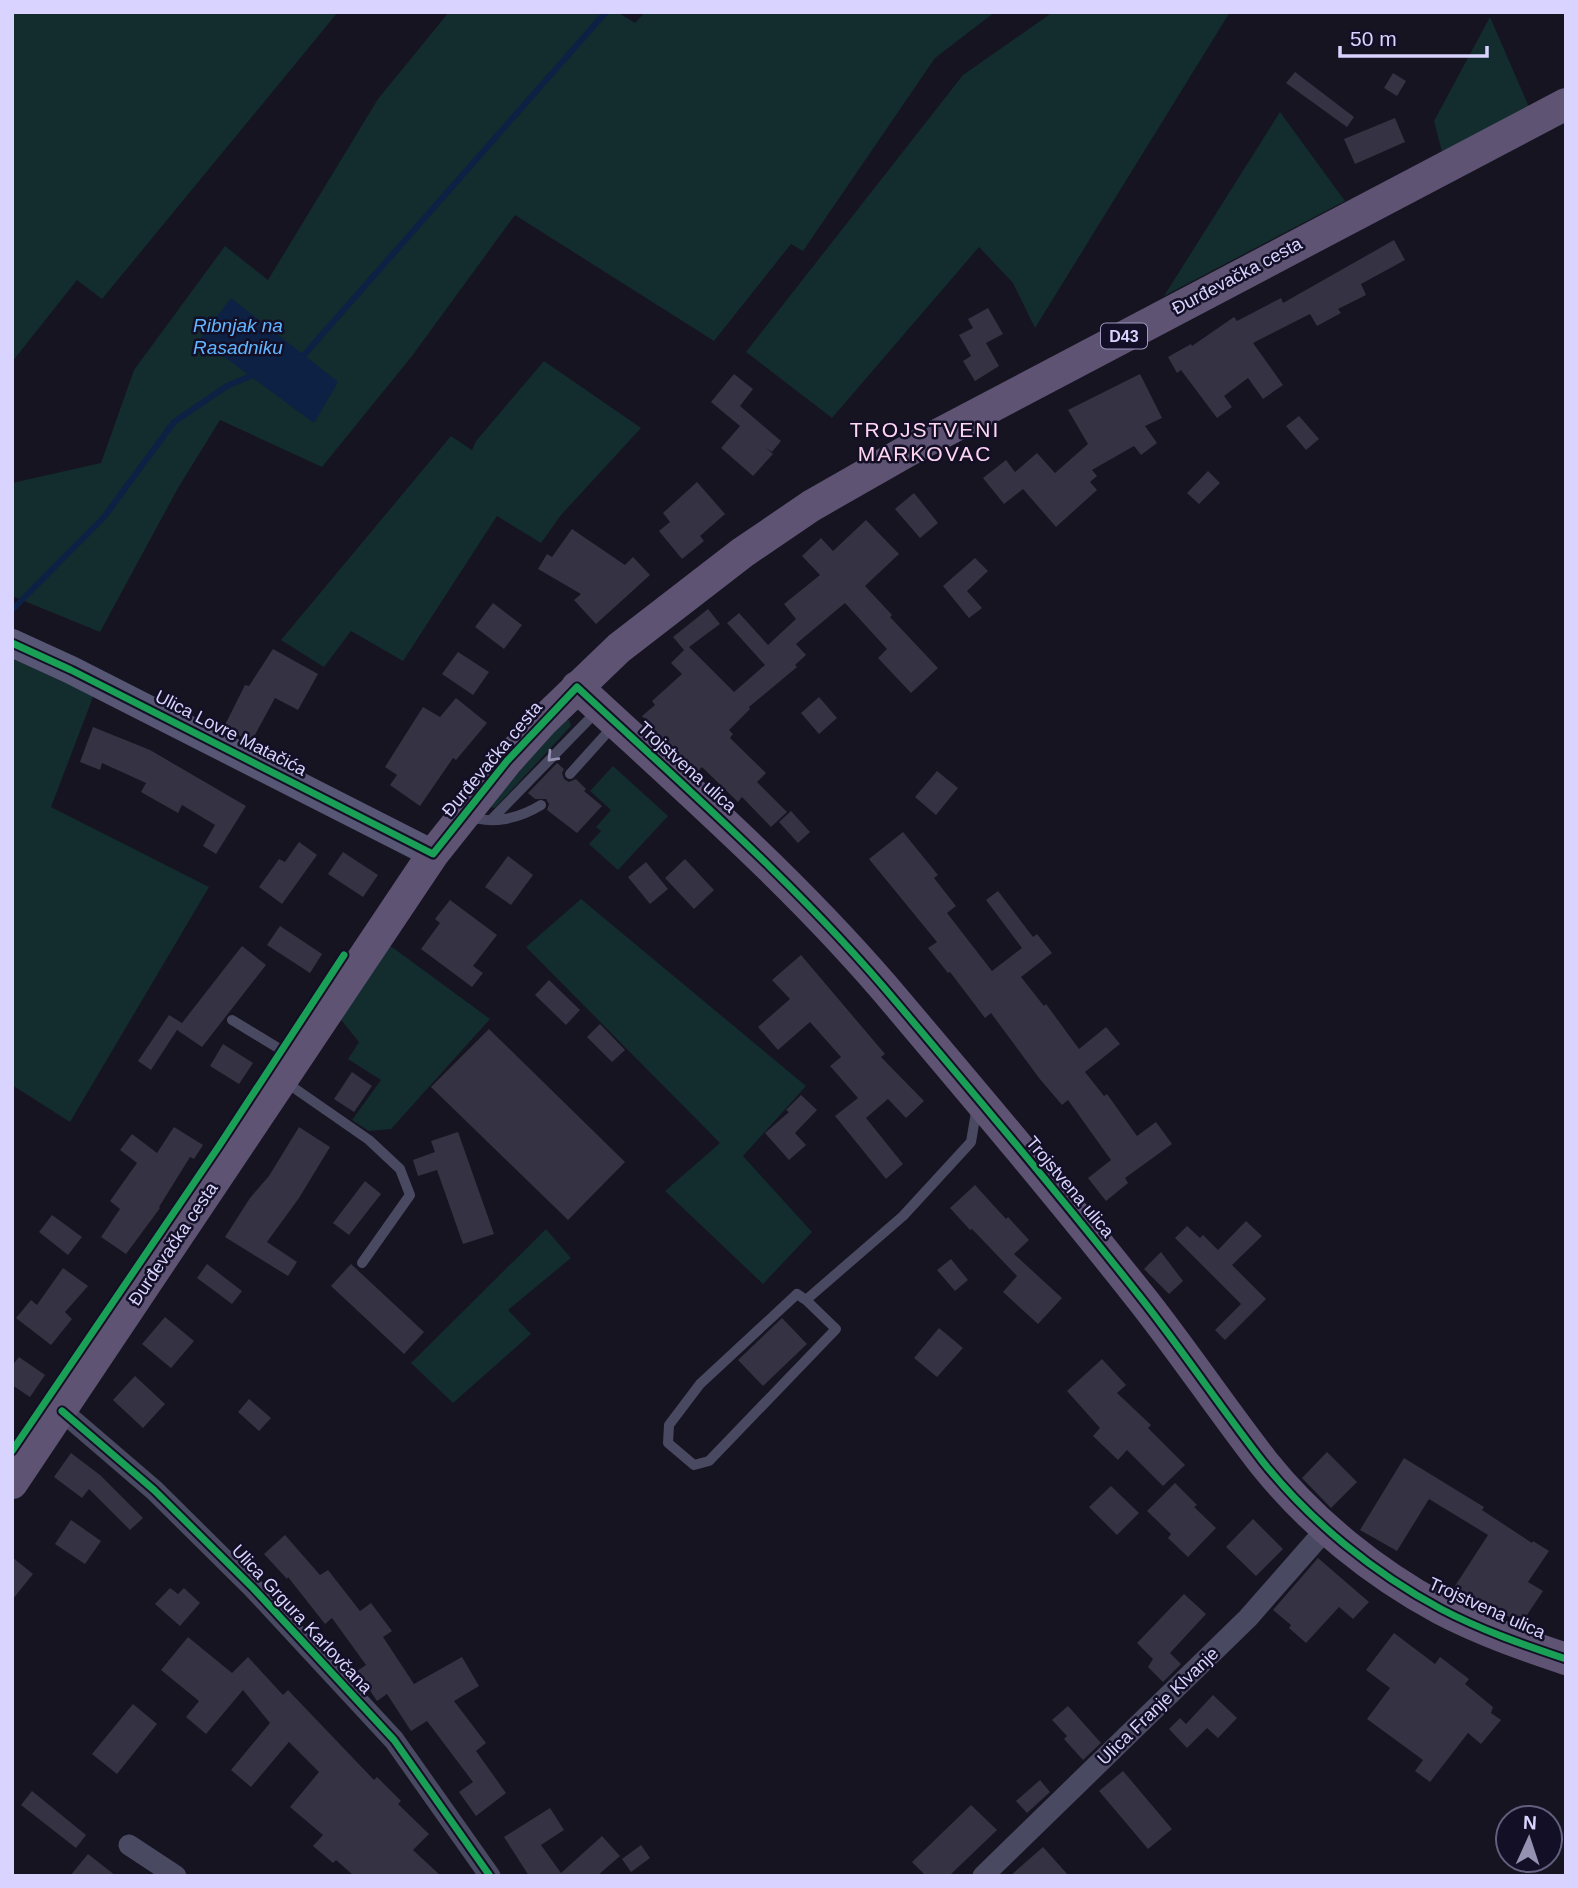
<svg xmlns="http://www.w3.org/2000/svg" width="1578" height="1888" font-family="Arial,sans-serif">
	<rect width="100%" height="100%" fill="#161421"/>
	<!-- green -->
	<g fill="#132c2d">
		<path d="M12 12H338L102 299 77 280 12 362Z"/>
		<path d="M449 12H617L635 23 645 12H995L935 58 803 251 791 244 714 341 515 215 412 356 322 467 220 420 178 488 100 632 12 596V483L101 463 134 370 225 246 268 280 378 99Z"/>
		<path d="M1053 12H1230L1035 328 1013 283 979 247 832 418 746 352 963 75Z"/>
		<path d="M1490 17 1529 107 1442 152 1434 121Z"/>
		<path d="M1280 112 1345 201 1164 296Z"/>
		<path d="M544 361 641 428 561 515 541 543 497 516 403 661 351 631 324 667 281 640 451 436 472 450 476 441Z"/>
		<path d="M12 643 98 684 51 807 209 887 70 1122 12 1085Z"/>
		<path d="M565 720H569L571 726 495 808 490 807V802Z"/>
		<path d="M613 766 668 816 618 870 589 844 601 831 596 827 611 810 590 791Z"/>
		<path d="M581 899 806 1086 743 1156 812 1232 763 1284 665 1191 720 1143 526 947Z"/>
		<path d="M376 937 396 950 490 1019 391 1129 369 1131 352 1120 381 1080 348 1059 359 1042 342 1021 328 1011Z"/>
		<path d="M546 1229 571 1258 508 1310 531 1334 453 1403 411 1363Z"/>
	</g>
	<!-- water -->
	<path fill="#0d2144" d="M231 298 338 382 314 423 200 339Z"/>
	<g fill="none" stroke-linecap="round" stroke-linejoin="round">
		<!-- stream -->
		<g stroke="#0d2144" stroke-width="6">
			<path d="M298 358 304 355 606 12"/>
			<path d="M12 610 104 517 174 422 227 386 258 373"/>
		</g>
	</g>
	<!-- building -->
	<g fill="#343243">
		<path d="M1295 72 1354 117 1347 127 1286 83Z"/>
		<path d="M1393 73 1406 81 1397 96 1384 88Z"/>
		<path d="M1395 118 1405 142 1355 164 1344 139Z"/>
		<path d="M1394 240 1405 260 1361 284 1366 295 1338 309 1341 313 1317 326 1310 314 1253 343 1283 385 1263 399 1248 378 1224 396 1232 407 1217 418 1181 370 1177 373 1168 357 1191 344 1192 346 1234 317 1237 321 1281 298 1283 303Z"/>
		<path d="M988 308 1003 334 986 343 999 366 975 381 963 361 971 356 959 335 973 328 968 319Z"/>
		<path d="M734 374 753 389 740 406 781 441 772 452 766 448 773 454 753 476 721 448 740 426 711 402Z"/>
		<path d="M1140 374 1162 418 1145 426 1157 443 1141 455 1134 446 1092 470 1097 476 1090 482 1097 490 1056 527 1023 489 1004 504 983 478 1006 460 1015 472 1037 453 1055 473 1088 444 1068 410Z"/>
		<path d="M1299 416 1319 439 1306 450 1286 426Z"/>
		<path d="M1208 471 1220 483 1199 504 1187 493Z"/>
		<path d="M697 482 725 514 700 536 704 541 682 559 659 531 670 522 663 513Z"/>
		<path d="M914 493 938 523 920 538 895 509Z"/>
		<path d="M866 520 899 554 865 586 892 615 890 617 938 668 911 693 878 658 887 649 845 603 796 644 806 655 795 665 797 667 749 707 750 709 729 730 733 734 730 738 766 773 757 782 787 812 771 827 742 797 738 802 702 767 697 772 660 738 661 737 642 716 655 705 652 701 682 674 671 663 684 650 673 637 708 609 720 624 689 647 734 692 765 665 727 623 739 613 768 645 796 619 784 604 820 575 802 556 821 538 833 551Z"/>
		<path d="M572 529 625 565 633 557 650 575 596 624 574 600 581 594 538 569 547 554 552 557Z"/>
		<path d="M975 558 988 571 967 591 982 608 969 618 943 586Z"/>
		<path d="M493 603 522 625 504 649 475 627Z"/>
		<path d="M273 649 318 674 298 710 275 698 251 742 224 727 245 685 249 686Z"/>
		<path d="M458 652 489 672 473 695 442 674Z"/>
		<path d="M819 697 837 718 819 734 801 713Z"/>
		<path d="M456 698 487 723 456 760 453 758 420 806 390 785 397 775 385 767 423 707 440 717Z"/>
		<path d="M93 727 150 750 246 806 216 854 203 846 215 825 182 805 178 813 141 792 146 783 102 763 100 770 80 762Z"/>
		<path d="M557 763 564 769 562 773 564 779 569 782 576 779 586 789 584 791 602 806 577 833 547 810 549 804 546 799H535L528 793Z"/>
		<path d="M937 771 958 788 936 815 915 797Z"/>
		<path d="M791 811 810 832 798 843 779 822Z"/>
		<path d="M903 832 938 875 934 878 956 906 947 913 992 971 1022 948 986 900 998 891 1033 937 1037 934 1052 953 1021 977 1044 1006 1046 1004 1079 1049 1106 1027 1120 1044 1085 1072 1104 1096 1107 1094 1137 1136 1156 1122 1172 1144 1125 1178 1128 1183 1106 1201 1088 1178 1111 1160 1068 1100 1062 1105 1039 1078 991 1013 985 1018 950 972 948 973 928 948 937 942 869 859Z"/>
		<path d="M299 842 317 855 282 904 259 887 279 859 285 862Z"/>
		<path d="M343 852 378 875 363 897 328 874Z"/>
		<path d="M508 856 533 875 511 905 485 887Z"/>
		<path d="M685 859 714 890 694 909 665 878Z"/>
		<path d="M646 862 668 889 650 904 628 877Z"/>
		<path d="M450 900 497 935 473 966 483 973 472 987 421 949 440 923 435 919Z"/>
		<path d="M280 926 322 954 310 973 267 945Z"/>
		<path d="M242 946 266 965 202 1047 177 1030 151 1070 138 1061 169 1015 182 1023Z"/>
		<path d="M801 955 885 1054 881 1057 924 1101 906 1118 888 1099 866 1118 903 1164 886 1179 835 1116 858 1098 830 1066 841 1057 810 1022 778 1050 758 1027 790 999 772 980Z"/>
		<path d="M549 980 580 1010 566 1025 535 995Z"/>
		<path d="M600 1024 625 1050 612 1062 587 1037Z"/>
		<path d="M489 1029 625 1162 568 1220 431 1087Z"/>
		<path d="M223 1044 253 1063 239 1084 210 1066Z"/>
		<path d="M352 1072 372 1086 354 1112 334 1099Z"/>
		<path d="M801 1095 817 1110 795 1133 806 1145 789 1160 765 1133 789 1112 786 1110Z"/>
		<path d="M174 1127 203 1145 194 1159 190 1157 159 1207 160 1208 126 1254 101 1237 120 1209 110 1201 137 1163 120 1150 132 1134 157 1153Z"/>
		<path d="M299 1127 330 1147 299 1198 267 1242 297 1262 288 1276 225 1237 250 1198 269 1176Z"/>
		<path d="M458 1132 494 1234 463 1244 437 1170 418 1176 413 1160 435 1152 431 1141Z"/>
		<path d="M365 1181 381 1194 349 1235 333 1223Z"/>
		<path d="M975 1185 1006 1219 1008 1217 1029 1240 1014 1254 1062 1298 1038 1324 1003 1292 1017 1276 972 1229 970 1230 950 1208Z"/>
		<path d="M52 1215 82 1237 68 1255 39 1232Z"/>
		<path d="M1246 1221 1262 1236 1232 1265 1266 1299 1225 1340 1215 1330 1241 1304 1175 1238 1187 1226 1200 1238 1203 1235 1218 1250Z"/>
		<path d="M1161 1252 1183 1281 1169 1294 1144 1269Z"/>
		<path d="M951 1259 968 1280 955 1291 937 1270Z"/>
		<path d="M207 1264 242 1291 232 1304 197 1278Z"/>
		<path d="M351 1264 424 1332 404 1354 331 1286Z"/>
		<path d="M63 1268 88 1286 65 1312 72 1319 51 1345 16 1318 31 1300 37 1305Z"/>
		<path d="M165 1317 194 1341 171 1368 142 1344Z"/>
		<path d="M782 1318 807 1344 763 1386 738 1360Z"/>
		<path d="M939 1328 963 1348 937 1377 914 1358Z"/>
		<path d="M19 1357 45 1375 30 1397 12 1385V1366Z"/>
		<path d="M1102 1359 1126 1385 1117 1393 1151 1425 1148 1428 1185 1465 1163 1486 1127 1450 1118 1460 1093 1436 1100 1428 1067 1391Z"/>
		<path d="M135 1376 165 1404 143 1428 113 1400Z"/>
		<path d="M249 1399 271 1418 259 1431 238 1412Z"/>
		<path d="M1327 1452 1357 1482 1331 1508 1302 1478Z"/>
		<path d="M71 1453 100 1475 143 1518 130 1530 89 1489 82 1498 54 1477Z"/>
		<path d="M1404 1458 1484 1507 1482 1510 1532 1543 1533 1541 1549 1551 1528 1582 1543 1591 1521 1624 1486 1603 1484 1605 1455 1586 1488 1535 1429 1499 1397 1551 1360 1530Z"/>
		<path d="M1175 1483 1197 1505 1194 1507 1216 1528 1188 1557 1168 1538 1171 1534 1147 1511Z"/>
		<path d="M1111 1486 1139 1513 1117 1535 1089 1507Z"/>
		<path d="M1253 1519 1283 1549 1256 1576 1226 1547Z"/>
		<path d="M71 1520 101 1541 85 1564 55 1544Z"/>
		<path d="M285 1535 320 1575 328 1570 360 1611 371 1603 392 1631 383 1637 414 1684 462 1657 479 1686 454 1701 486 1743 476 1751 506 1793 476 1816 459 1792 473 1782 427 1721 411 1731 387 1694 377 1701 357 1671 366 1665 332 1618 325 1624 288 1577 287 1579 264 1554Z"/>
		<path d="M12 1557 33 1574 12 1600Z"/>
		<path d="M1318 1558 1369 1602 1353 1619 1339 1607 1306 1643 1289 1628 1291 1625 1273 1610Z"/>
		<path d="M170 1588 178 1594 184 1588 200 1603 180 1626 155 1604Z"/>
		<path d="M1184 1594 1206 1614 1170 1653 1181 1664 1163 1682 1148 1667 1153 1659 1137 1643Z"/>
		<path d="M1394 1633 1435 1664 1440 1657 1469 1679 1465 1684 1493 1707 1491 1713 1501 1720 1481 1744 1468 1733 1430 1782 1415 1771 1423 1760 1367 1719 1390 1688 1366 1670Z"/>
		<path d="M188 1637 232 1673 248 1657 283 1695 288 1690 374 1780 377 1777 401 1801 398 1804 429 1834 413 1850 441 1876H354L336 1860 333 1863 313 1846 323 1835 290 1807 319 1772 289 1742 251 1787 231 1770 270 1723 243 1690 206 1734 186 1717 199 1701 161 1670Z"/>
		<path d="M1213 1695 1237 1718 1218 1738 1207 1728 1187 1748 1169 1729 1180 1718 1186 1724Z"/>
		<path d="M133 1704 157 1724 117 1774 92 1754Z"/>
		<path d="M1068 1706 1101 1743 1083 1760 1064 1739 1067 1736 1052 1720Z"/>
		<path d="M1123 1771 1172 1829 1148 1849 1099 1791Z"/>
		<path d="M1040 1780 1050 1792 1027 1813 1016 1801Z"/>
		<path d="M32 1791 86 1835 76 1848 21 1805Z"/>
		<path d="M971 1805 997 1830 949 1876H926L912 1862Z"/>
		<path d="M550 1808 564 1830 541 1845 561 1873 602 1836 620 1856 597 1876H529L504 1837Z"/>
		<path d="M641 1845 650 1858 631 1872 622 1859Z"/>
		<path d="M1043 1847 1069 1876H1010Z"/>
		<path d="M88 1854 116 1876H70Z"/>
	</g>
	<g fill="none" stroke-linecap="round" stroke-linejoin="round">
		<!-- service -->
		<g stroke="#4a4962" stroke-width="10">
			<path d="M570 774 615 724"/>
			<path d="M467 815C491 826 520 818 541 805"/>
			<path d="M491 820 599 709"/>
			<path d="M232 1020 293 1057"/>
			<path d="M284 1081 369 1140 400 1169 410 1195 362 1263"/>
			<path d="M806 1300 797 1294 700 1384 669 1425 668 1443 694 1465 709 1461 836 1329 806 1300 903 1216 971 1142 977 1106"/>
		</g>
		<!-- minor -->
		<g stroke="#4a4962" stroke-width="21">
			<path d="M62 1411 154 1490 253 1588 394 1740 490 1876"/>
			<path d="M129 1845 176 1876"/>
			<path d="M983 1876 1248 1618 1326 1529"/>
		</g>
		<!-- secondary -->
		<path stroke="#575674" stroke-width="28" d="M12 643 71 670 433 854"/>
		<!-- primary -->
		<g stroke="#5e5373" stroke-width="32">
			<path d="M577 687C687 789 801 888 898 1004 980 1101 1062 1198 1141 1298 1183 1351 1221 1408 1263 1462 1311 1522 1374 1573 1441 1609 1481 1630 1524 1645 1566 1659"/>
			<path d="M12 1483 433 854 507 761 542 722 619 648 742 553 811 506 909 450 1566 104"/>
		</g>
		<defs>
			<g id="cycleway">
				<path d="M12 643 71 670 433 854 507 761 577 687C687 789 801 888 898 1004 980 1101 1062 1198 1141 1298 1183 1351 1221 1408 1263 1462 1311 1522 1374 1573 1441 1609 1481 1630 1524 1645 1566 1659"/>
				<path d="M62 1411 154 1490 253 1588 394 1740 490 1876"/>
				<path d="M12 1451 219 1146 344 955"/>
			</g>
		</defs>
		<!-- cycleway casing -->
		<use href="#cycleway" stroke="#130f26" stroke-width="11"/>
		<!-- cycleway -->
		<use href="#cycleway" stroke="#1a9f57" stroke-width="7"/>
	</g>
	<!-- one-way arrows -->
	<defs><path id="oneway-chevron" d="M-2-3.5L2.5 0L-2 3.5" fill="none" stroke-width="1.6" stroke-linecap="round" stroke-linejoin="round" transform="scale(1.75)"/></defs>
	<use stroke="#928eb0" href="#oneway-chevron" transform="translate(552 757) rotate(134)"/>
	<g text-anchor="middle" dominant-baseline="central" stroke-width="5" stroke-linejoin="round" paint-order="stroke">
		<!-- shield labels -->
		<rect fill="#130f26" stroke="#9e99be" stroke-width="2" x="1101" y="323.5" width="46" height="25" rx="5"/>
		<g font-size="16" font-weight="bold" fill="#d9d4ff">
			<text x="1124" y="336">D43</text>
		</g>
		<!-- street labels -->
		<g font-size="18" fill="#d9d4ff" stroke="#130f26">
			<text transform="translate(1237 276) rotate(-28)">Đurđevačka cesta</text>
			<text transform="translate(231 733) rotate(27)">Ulica Lovre Matačića</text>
			<text transform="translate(492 759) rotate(-50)">Đurđevačka cesta</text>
			<text transform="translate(687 767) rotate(42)">Trojstvena ulica</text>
			<text transform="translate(1070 1187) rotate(50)">Trojstvena ulica</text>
			<text transform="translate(173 1244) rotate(-56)">Đurđevačka cesta</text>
			<text transform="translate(1487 1608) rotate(24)">Trojstvena ulica</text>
			<text transform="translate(302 1619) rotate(47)">Ulica Grgura Karlovčana</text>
			<text transform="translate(1158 1706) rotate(-44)">Ulica Franje Klvanje</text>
		</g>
		<!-- water labels -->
		<g font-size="19" font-style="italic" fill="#62b6ff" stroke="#130f26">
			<text x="238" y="325">Ribnjak na<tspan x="238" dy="22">Rasadniku</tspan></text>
		</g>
		<!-- quarter labels -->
		<g font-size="21" letter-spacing="2" fill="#ffd6f0" stroke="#130f26">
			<text x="925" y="429">TROJSTVENI<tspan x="925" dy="24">MARKOVAC</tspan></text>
		</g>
	</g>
	<!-- border -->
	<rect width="1578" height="1888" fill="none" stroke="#d9d4ff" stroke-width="28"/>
	<!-- north arrow -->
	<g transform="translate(1529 1839) rotate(3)"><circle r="33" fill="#130f26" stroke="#625e7d" stroke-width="2"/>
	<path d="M0-5L12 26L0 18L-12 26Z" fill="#9591b1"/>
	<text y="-10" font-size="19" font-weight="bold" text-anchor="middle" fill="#d9d4ff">N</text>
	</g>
	<!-- scale -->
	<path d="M1340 46v10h147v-10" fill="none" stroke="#d9d4ff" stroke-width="3.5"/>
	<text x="1350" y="46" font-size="21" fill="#d9d4ff" stroke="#130f26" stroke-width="5" paint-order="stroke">50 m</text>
</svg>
